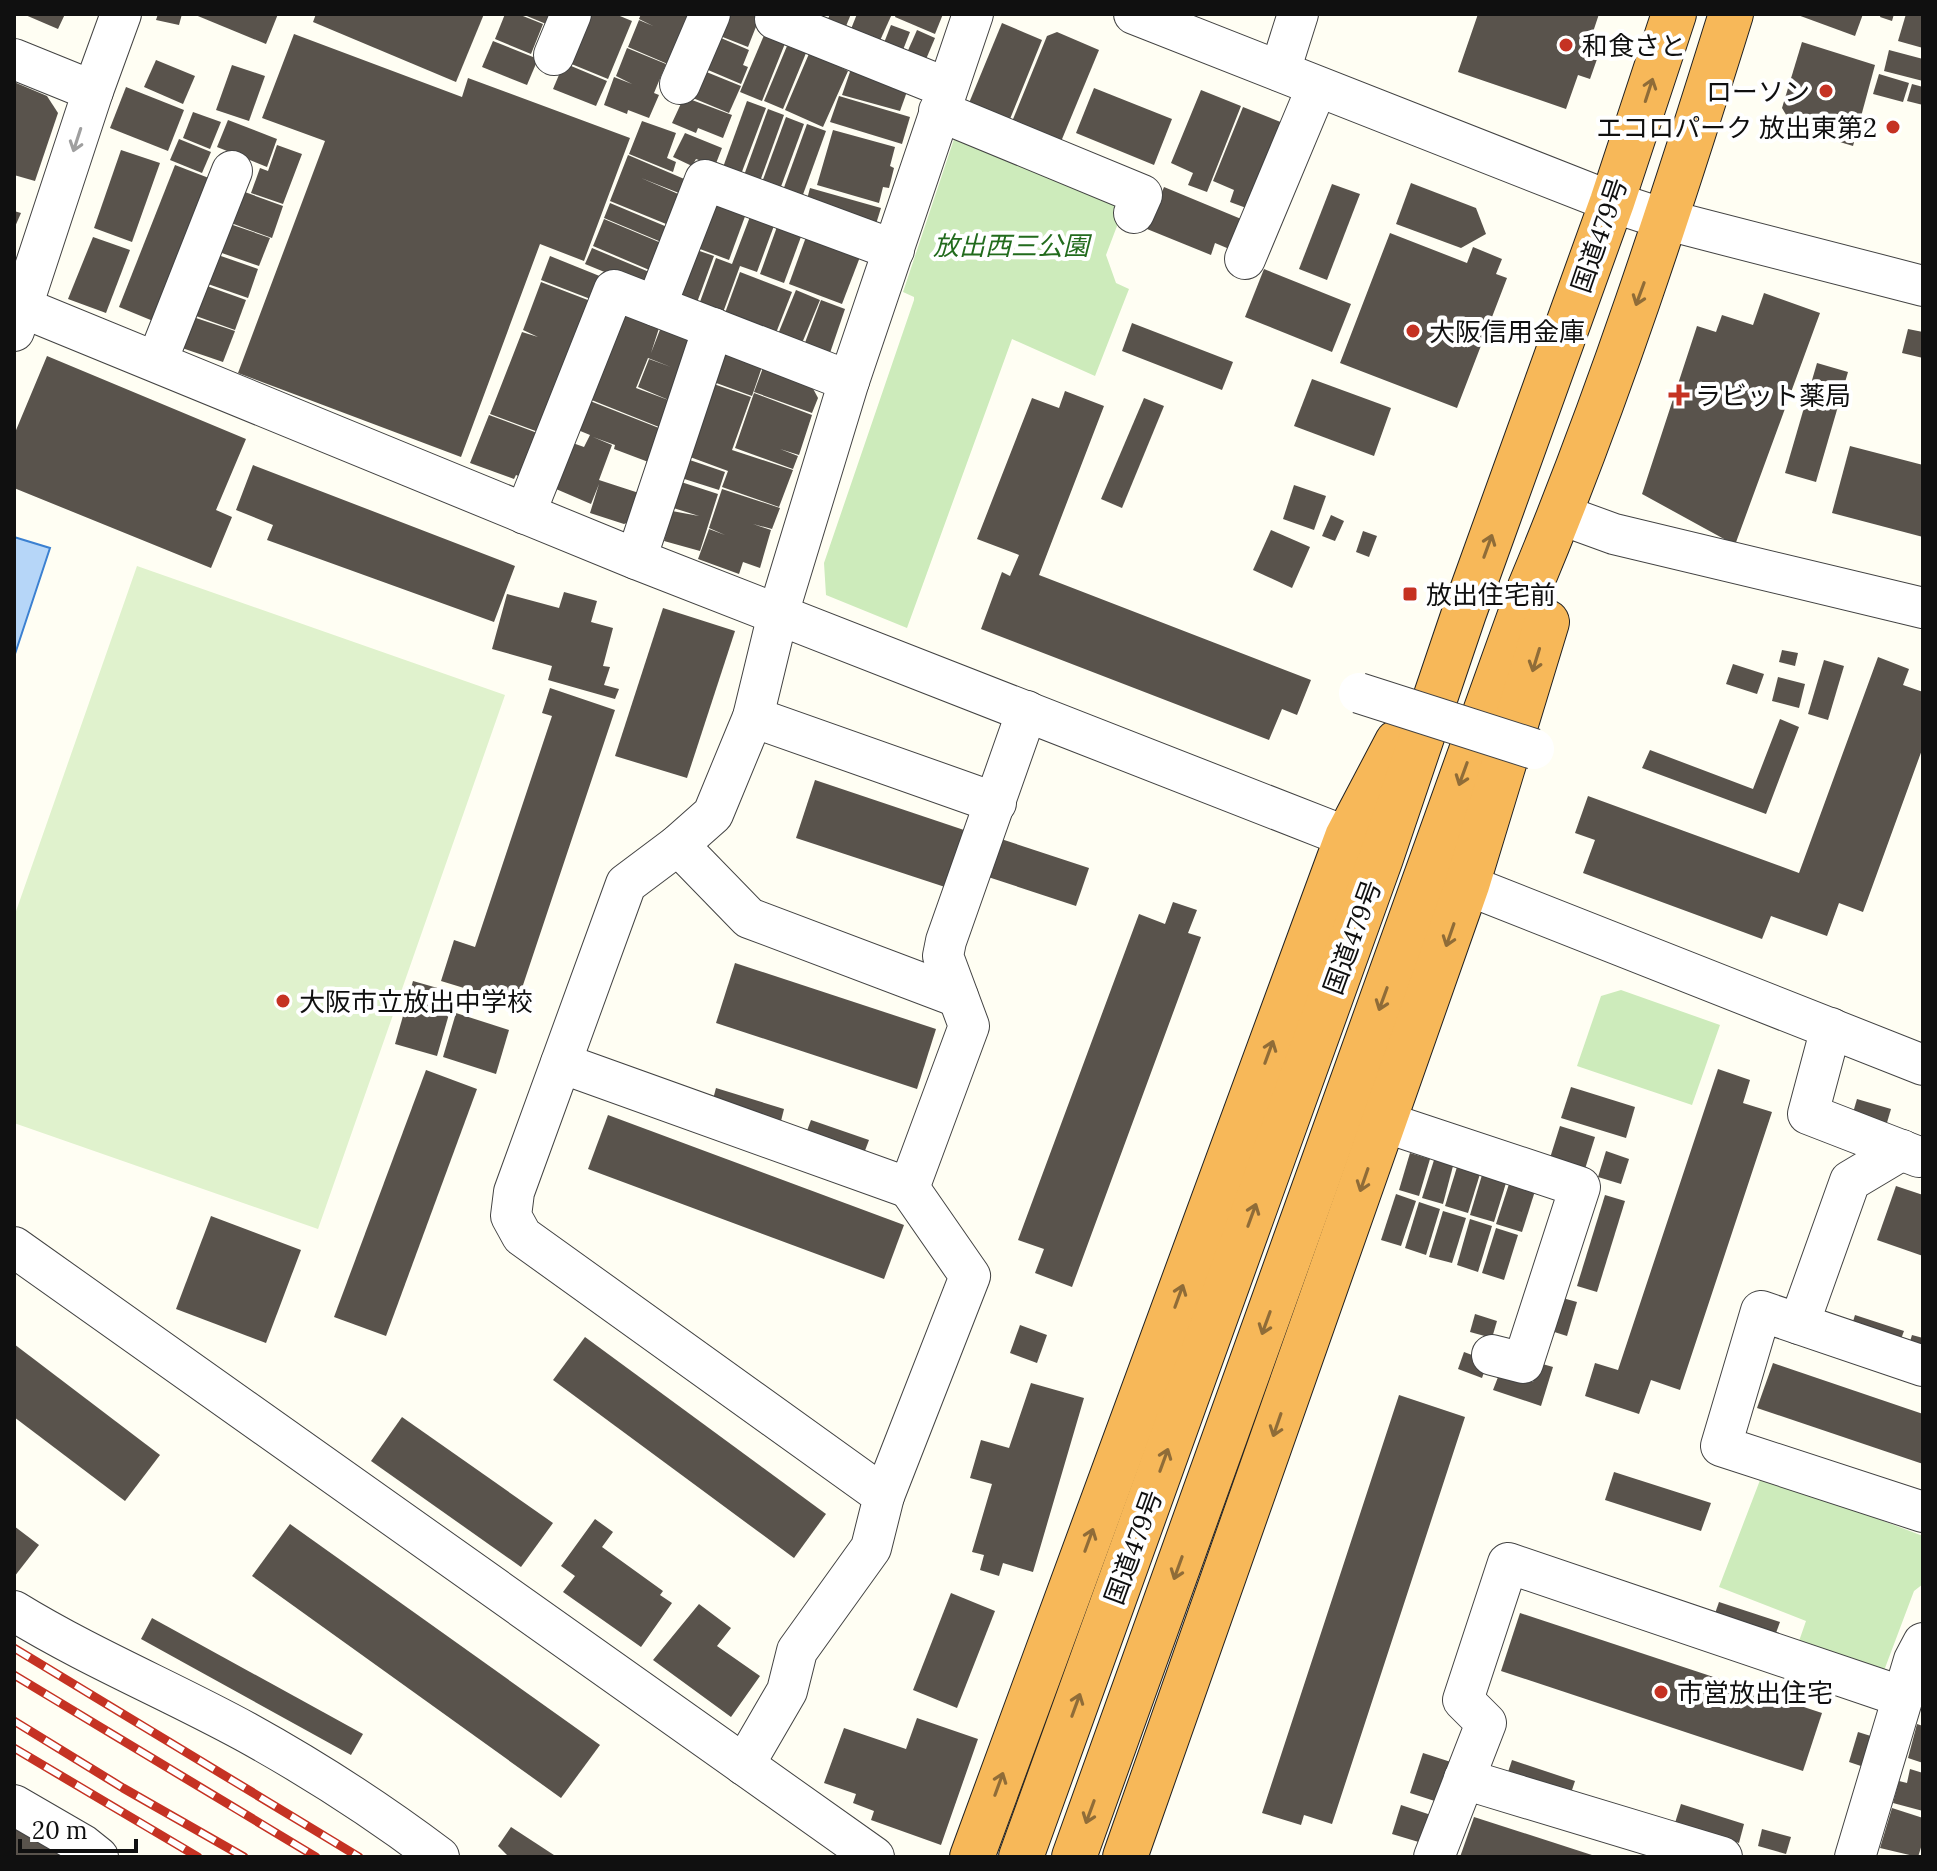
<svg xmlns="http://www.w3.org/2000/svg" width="1937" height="1871" font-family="Lora,'Noto Sans JP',serif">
	<rect width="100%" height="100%" fill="#fffef3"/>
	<!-- green -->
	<g fill="#cdebbb">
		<path d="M957 130 1128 197 1106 255 1116 283 1129 289 1095 376 1012 339 907 628 826 595 824 563 914 300V297L903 292Z"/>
		<path d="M1621 990 1720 1025 1692 1105 1577 1066 1601 996Z"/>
		<path d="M1762 1475 1923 1536V1584L1914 1591 1882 1676 1798 1644 1806 1621 1719 1587Z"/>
	</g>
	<!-- pitch -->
	<path fill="#e0f2cd" d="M137 566 505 695 318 1229 14 1123V917Z"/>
	<!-- water -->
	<path fill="#b6d6f8" stroke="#3b80d1" stroke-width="2" d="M14 537 50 548 14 657Z"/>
	<!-- building -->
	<g fill="#59534c" fill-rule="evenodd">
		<path d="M23 14H65L58 29Z"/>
		<path d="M158 14H182L179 25 156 20Z"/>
		<path d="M193 14H278L266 44Z"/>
		<path d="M316 14H484L456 82 313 22Z"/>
		<path d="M505 14H518L543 24 531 54 495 39Z"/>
		<path d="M522 14H557L551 26Z"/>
		<path d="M589 14H615L632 21 608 79 569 63Z"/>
		<path d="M641 14H691L670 65 628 47 639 20 653 26 639 19Z"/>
		<path d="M723 14H761L748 47 715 34Z"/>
		<path d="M830 14H851L844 31 826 24Z"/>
		<path d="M857 14H892L878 45 849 34Z"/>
		<path d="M896 14H943L935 34 895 17Z"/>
		<path d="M1478 14H1599L1590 41 1602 45 1590 79 1578 75 1566 109 1458 72Z"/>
		<path d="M1795 14H1863L1855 36Z"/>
		<path d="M1881 14H1894L1892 21 1880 17Z"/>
		<path d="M1906 14H1923V48L1898 41Z"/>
		<path d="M1002 23 1042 40 1010 119 969 103Z"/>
		<path d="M891 25 910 32 901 55 882 48Z"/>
		<path d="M917 30 935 38 924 64 906 55Z"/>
		<path d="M1057 32 1099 50 1060 144 1011 124 1047 36Z"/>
		<path d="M765 33 786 41 762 101 740 92Z"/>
		<path d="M294 34 462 97 468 78 630 138 584 261 540 244 461 457 238 373 325 141 262 118Z"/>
		<path d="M714 35 749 50 743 65 748 67 741 84 701 67Z"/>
		<path d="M493 41 538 59 527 85 482 67Z"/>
		<path d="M1802 42 1875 65 1853 146 1794 128 1782 108Z"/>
		<path d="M787 46 806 53 783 109 764 101Z"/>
		<path d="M627 48 666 64 654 93 659 95 649 118 628 110 627 114 604 105 614 77 632 84 616 76Z"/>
		<path d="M811 49 838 60 836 65 848 71 823 127 785 110Z"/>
		<path d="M1889 50 1923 59V81L1884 71Z"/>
		<path d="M156 60 195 76 183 104 144 87Z"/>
		<path d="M564 63 607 81 596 106 553 89Z"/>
		<path d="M232 65 265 76 249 121 216 110Z"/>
		<path d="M852 66 909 86 900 111 842 95Z"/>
		<path d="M699 69 741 86 729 113 688 96Z"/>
		<path d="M1879 74 1909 83 1903 102 1873 94Z"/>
		<path d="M14 82 47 96 58 113 35 181 14 175Z"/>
		<path d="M1912 84 1923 87V105L1907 101Z"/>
		<path d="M126 87 184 110 168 151 110 128Z"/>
		<path d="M1094 88 1172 119 1154 165 1076 133Z"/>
		<path d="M1201 90 1241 106 1207 192 1188 185 1193 173 1171 163Z"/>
		<path d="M839 96 910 117 902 144 830 122Z"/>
		<path d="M684 97 732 115 723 138 698 128 696 133 672 123Z"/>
		<path d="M747 101 766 108 740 177 722 170Z"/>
		<path d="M1243 107 1283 123 1249 209 1230 202 1234 190 1213 181Z"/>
		<path d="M768 109 784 115 759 184 743 178Z"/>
		<path d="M193 112 221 122 210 149 183 138Z"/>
		<path d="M786 117 804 124 779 192 761 185Z"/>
		<path d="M228 120 277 139 267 167 217 147Z"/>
		<path d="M642 121 676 133 667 158 676 162 673 172 629 154Z"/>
		<path d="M807 124 826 131 801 200 782 193Z"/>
		<path d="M833 130 895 147 890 166 894 168 889 188 883 187 879 203 817 185Z"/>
		<path d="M685 133 722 148 715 166 696 159 692 166 673 157Z"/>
		<path d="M179 139 211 152 202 173 170 160Z"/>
		<path d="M277 145 302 154 283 204 251 193 260 168 268 171Z"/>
		<path d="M121 150 160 163 132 242 94 228Z"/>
		<path d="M628 155 689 181 684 195 641 178 683 196 671 226 610 201Z"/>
		<path d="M175 165 214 180 158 323 119 307Z"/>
		<path d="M1411 183 1476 208 1486 234 1461 248 1396 224Z"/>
		<path d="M1332 184 1360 194 1327 280 1299 269Z"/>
		<path d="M1164 187 1246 221 1234 251 1215 243 1211 255 1147 229Z"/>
		<path d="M810 188 881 208 876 224 806 203Z"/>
		<path d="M242 191 283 206 272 238 231 223Z"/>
		<path d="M710 197 747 211 729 260 692 246Z"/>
		<path d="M610 203 672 229 666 244 604 218Z"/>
		<path d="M14 211 21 213 14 229Z"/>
		<path d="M751 214 775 223 757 272 740 266 721 318 697 310 716 258 732 264Z"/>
		<path d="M604 219 666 245 654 272 593 246Z"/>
		<path d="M230 224 270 238 259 266 219 252Z"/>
		<path d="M778 224 802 234 784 283 760 274Z"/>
		<path d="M1390 233 1467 263 1473 247 1502 259 1496 274 1507 278 1457 408 1340 363Z"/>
		<path d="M93 237 130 250 106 313 68 299Z"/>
		<path d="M806 237 860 257 842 304 789 284Z"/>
		<path d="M592 248 654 274 641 287 585 264Z"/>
		<path d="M691 248 714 256 695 308 680 302Z"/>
		<path d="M218 255 258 269 248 298 208 284Z"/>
		<path d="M550 256 602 277 593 300 541 280Z"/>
		<path d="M1264 269 1351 304 1332 352 1245 317Z"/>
		<path d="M740 272 792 292 776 333 725 313Z"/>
		<path d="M541 282 593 302 541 433 490 414 522 332 538 337 523 330Z"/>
		<path d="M207 286 246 300 235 330 196 316Z"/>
		<path d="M796 290 820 300 800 348 776 339Z"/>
		<path d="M1764 293 1820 313 1735 545 1642 494 1697 326 1716 332 1722 315 1753 325Z"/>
		<path d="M821 300 845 309 830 353 803 348Z"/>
		<path d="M619 311 661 322 651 353 663 322 697 335 664 429 584 397ZM648 358 671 367 649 359 638 387 671 401 636 388Z"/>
		<path d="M193 317 235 331 223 362 182 348Z"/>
		<path d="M1132 323 1233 362 1222 390 1122 351Z"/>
		<path d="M1908 329 1923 332V358L1902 353Z"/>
		<path d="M719 348 764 361 752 396 708 380Z"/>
		<path d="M47 356 246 439 216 510 232 517 211 568 14 488V435Z"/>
		<path d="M1817 363 1848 372 1816 482 1785 473Z"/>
		<path d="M764 365 809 381 818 398 812 413 754 392Z"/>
		<path d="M1312 379 1391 408 1374 456 1294 426Z"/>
		<path d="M708 382 751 397 732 450 793 470 779 507 722 487 728 471 682 454Z"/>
		<path d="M1065 391 1104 406 1039 575 1311 680 1297 715 1282 709 1269 740 981 629 1002 572 1010 576 1019 555 977 539 1032 398 1059 408Z"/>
		<path d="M754 393 812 415 799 455 780 449 798 456 793 469 735 448Z"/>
		<path d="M1144 398 1164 406 1122 508 1101 499Z"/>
		<path d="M585 399 664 430 651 463 614 449 615 445 593 437 612 445 599 480 642 494 635 520 624 524 590 513 599 484 591 504 549 486 567 441 584 447 590 435 573 428Z"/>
		<path d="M489 415 540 434 523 478 516 475 514 479 470 463Z"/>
		<path d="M1850 446 1923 465V537L1832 513Z"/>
		<path d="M681 457 725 472 719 490 675 476Z"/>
		<path d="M253 465 515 566 494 622 267 540 273 525 236 510Z"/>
		<path d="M675 480 718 494 700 551 664 541 672 511 699 516 667 506Z"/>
		<path d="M1294 485 1326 496 1314 530 1283 519Z"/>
		<path d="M722 489 780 508 772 529 753 524 771 530 760 568 743 562 739 574 698 559 709 529 725 535 709 528Z"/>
		<path d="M1331 515 1344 521 1335 541 1322 536Z"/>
		<path d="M1271 530 1310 547 1292 588 1253 570Z"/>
		<path d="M1363 531 1377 536 1369 557 1356 552Z"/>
		<path d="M564 592 597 601 591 622 613 628 603 666 610 667 604 685 619 689 615 699 548 680 552 666 492 649 507 594 559 608Z"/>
		<path d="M663 608 735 631 687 778 615 756Z"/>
		<path d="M1782 650 1798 653 1795 666 1779 662Z"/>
		<path d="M1878 657 1909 669 1903 685 1923 692V747L1863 912 1839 903 1827 936 1771 916 1762 939 1583 873 1595 840 1575 833 1588 796 1799 873Z"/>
		<path d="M1824 660 1844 666 1828 720 1808 714Z"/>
		<path d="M1733 664 1764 674 1757 694 1726 684Z"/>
		<path d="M1778 677 1805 684 1799 708 1772 701Z"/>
		<path d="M550 688 615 710 514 1012 462 995 464 988 441 981 454 940 475 947 552 716 542 713Z"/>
		<path d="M1780 719 1799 727 1766 814 1642 768 1650 750 1753 789Z"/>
		<path d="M815 780 964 830 945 887 796 838Z"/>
		<path d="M995 837 1089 868 1076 906 982 875Z"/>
		<path d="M1173 902 1197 910 1188 933 1201 937 1072 1287 1035 1273 1044 1249 1018 1240 1139 914 1165 924Z"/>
		<path d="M735 963 936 1029 917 1089 716 1023Z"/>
		<path d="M413 981 455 993 437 1056 395 1044Z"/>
		<path d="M456 1013 509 1030 496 1074 443 1057Z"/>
		<path d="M1718 1069 1750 1080 1743 1103 1772 1112 1680 1390 1651 1380 1639 1414 1585 1396 1595 1363 1618 1370Z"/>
		<path d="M426 1070 477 1089 386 1336 334 1317Z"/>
		<path d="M1571 1087 1635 1107 1626 1138 1561 1118Z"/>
		<path d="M716 1088 784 1109 780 1125 712 1103Z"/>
		<path d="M1857 1099 1891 1109 1886 1126 1852 1116Z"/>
		<path d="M608 1115 904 1225 884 1279 588 1169Z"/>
		<path d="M811 1120 869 1140 863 1156 805 1136Z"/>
		<path d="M1560 1126 1595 1137 1585 1169 1550 1158Z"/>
		<path d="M1606 1151 1629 1159 1621 1184 1598 1177Z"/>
		<path d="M1410 1153 1430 1159 1419 1196 1399 1190Z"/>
		<path d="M1434 1160 1453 1166 1443 1204 1422 1198Z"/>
		<path d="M1457 1167 1480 1174 1468 1213 1445 1206Z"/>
		<path d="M1482 1175 1506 1183 1494 1222 1470 1215Z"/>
		<path d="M1509 1184 1535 1191 1522 1232 1496 1224Z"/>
		<path d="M1896 1186 1923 1195V1256L1877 1240Z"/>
		<path d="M1396 1194 1416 1201 1401 1246 1381 1240Z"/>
		<path d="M1605 1195 1625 1201 1597 1292 1577 1286Z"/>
		<path d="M1419 1202 1440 1209 1426 1255 1405 1248Z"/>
		<path d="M1443 1211 1466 1218 1452 1263 1429 1257Z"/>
		<path d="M211 1216 301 1250 266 1343 176 1309Z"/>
		<path d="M1470 1219 1492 1226 1478 1272 1457 1265Z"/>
		<path d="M1496 1228 1518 1235 1504 1280 1482 1273Z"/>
		<path d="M1559 1297 1577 1302 1567 1336 1548 1330Z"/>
		<path d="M1475 1314 1497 1321 1492 1338 1470 1332Z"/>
		<path d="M1855 1315 1904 1331 1898 1347 1850 1331Z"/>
		<path d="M1020 1325 1047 1335 1037 1363 1010 1353Z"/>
		<path d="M1912 1335 1923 1338V1356L1907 1351Z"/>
		<path d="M585 1337 826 1514 794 1558 553 1380Z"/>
		<path d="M14 1344 160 1455 125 1501 14 1417Z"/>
		<path d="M1464 1352 1488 1361 1482 1378 1458 1369Z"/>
		<path d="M1539 1363 1553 1367 1541 1406 1493 1390 1500 1372 1533 1382Z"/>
		<path d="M1773 1363 1923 1414V1464L1757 1408Z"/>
		<path d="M1031 1383 1084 1398 1033 1572 1003 1563 999 1576 980 1570 984 1555 972 1552 992 1484 970 1478 981 1440 1009 1448Z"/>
		<path d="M1399 1395 1465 1417 1332 1824 1304 1815 1301 1825 1262 1813Z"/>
		<path d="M402 1417 553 1523 521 1567 371 1461Z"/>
		<path d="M1614 1472 1711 1503 1701 1531 1605 1500Z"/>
		<path d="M595 1519 613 1532 602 1547 663 1591 660 1595 672 1603 641 1647 563 1592 575 1576 561 1566Z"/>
		<path d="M290 1524 600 1745 561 1798 252 1576Z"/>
		<path d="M14 1526 39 1545 14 1577Z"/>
		<path d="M951 1593 995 1611 957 1708 913 1690Z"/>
		<path d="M1719 1602 1780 1622 1773 1641 1712 1622Z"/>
		<path d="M699 1604 731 1628 717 1646 760 1676 731 1717 653 1660Z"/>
		<path d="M1520 1613 1822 1713 1803 1771 1501 1671Z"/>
		<path d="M152 1618 363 1734 351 1755 141 1639Z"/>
		<path d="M917 1718 978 1739 941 1845 871 1820 874 1811 853 1803 856 1794 824 1783 844 1728 906 1749Z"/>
		<path d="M1917 1724 1923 1726V1763L1908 1758Z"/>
		<path d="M1858 1732 1874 1737 1864 1767 1849 1762Z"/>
		<path d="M1423 1753 1457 1764 1444 1804 1410 1793Z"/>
		<path d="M1512 1760 1575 1781 1570 1796 1507 1775Z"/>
		<path d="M1910 1769 1923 1773V1811L1893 1803 1899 1781 1907 1783Z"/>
		<path d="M1681 1804 1744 1824 1739 1843 1675 1823Z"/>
		<path d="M1401 1805 1431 1815 1422 1843 1392 1834Z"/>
		<path d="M1892 1808 1923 1818V1841L1918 1857 1880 1848Z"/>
		<path d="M1474 1817 1595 1856V1857H1460Z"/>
		<path d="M14 1827 83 1857H14Z"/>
		<path d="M511 1827 557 1857H509L498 1846Z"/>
		<path d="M1762 1829 1791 1837 1786 1854 1758 1846Z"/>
	</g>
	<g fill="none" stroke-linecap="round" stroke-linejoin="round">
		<defs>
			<g id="minor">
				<path d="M1134 14 1612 202 1667 220 1923 286"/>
				<path d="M775 19 947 88"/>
				<path d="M554 55 571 14"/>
				<path d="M14 59 93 91"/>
				<path d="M1280 71 1298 14"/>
				<path d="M680 84 710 14"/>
				<path d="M939 111 1142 195 1134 213"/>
				<path d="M1245 259 1317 87"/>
				<path d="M14 304 636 559 1347 837"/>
				<path d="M656 306 705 180 894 250"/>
				<path d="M14 331 93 91 121 14"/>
				<path d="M157 361 232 171"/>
				<path d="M525 514 614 290 849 381"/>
				<path d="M1559 514 1614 534 1923 608"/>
				<path d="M636 559 713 328"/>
				<path d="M753 717 996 803"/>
				<path d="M678 845 749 918 958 997"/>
				<path d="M1467 885 1923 1065"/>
				<path d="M1831 1028 1808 1114 1919 1157"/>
				<path d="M561 1063 909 1188 969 1026 943 956 946 941 1027 711"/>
				<path d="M1384 1122 1580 1187 1523 1363 1492 1355"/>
				<path d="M14 1247 874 1857"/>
				<path d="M1799 1324 1850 1181 1902 1150"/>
				<path d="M1923 1366 1761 1311 1721 1446 1923 1512"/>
				<path d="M884 1496 970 1276 909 1188"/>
				<path d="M14 1611C89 1657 169 1690 246 1732 313 1769 378 1811 439 1857"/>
				<path d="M744 1765 787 1691 797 1651 871 1548 884 1496 522 1236 511 1216 514 1192 626 884 678 845 713 814 753 717 778 614 849 381 973 14"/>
				<path d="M1464 1779 1722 1857"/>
				<path d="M14 1805 83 1845 98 1857"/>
				<path d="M1434 1857 1486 1723 1463 1700 1508 1563 1903 1697"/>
				<path d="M1855 1857 1914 1660 1923 1643"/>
			</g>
			<g id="highway">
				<path d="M972 1857 1347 837 1397 742"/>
				<path d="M1021 1857 1381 858 1464 613 1612 202 1674 14"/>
				<path d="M1074 1857 1530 587C1608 400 1671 207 1731 14"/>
				<path d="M1125 1857 1467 885 1547 622"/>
			</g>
		</defs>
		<!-- minor casing -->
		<use href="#minor" stroke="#434343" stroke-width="42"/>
		<!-- highway casing -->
		<use href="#highway" stroke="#212121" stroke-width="46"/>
		<!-- minor -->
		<use href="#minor" stroke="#fff" stroke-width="40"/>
		<!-- highway -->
		<use href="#highway" stroke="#f7b859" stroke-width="44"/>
		<defs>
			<g id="rail">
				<path d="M14 1648 359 1857"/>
				<path d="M14 1675 316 1857"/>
				<path d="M14 1721 123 1788 244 1857"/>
				<path d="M14 1748 198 1857"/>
			</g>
		</defs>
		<!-- rail casing -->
		<use href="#rail" stroke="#c53223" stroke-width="9"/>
		<!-- rail -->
		<use href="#rail" stroke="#fff" stroke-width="6" stroke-dasharray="18" stroke-linecap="butt"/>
		<defs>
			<path id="minor-bridge" d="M1359 693 1534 749"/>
		</defs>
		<!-- minor-bridge casing -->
		<use href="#minor-bridge" stroke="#434343" stroke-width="42" stroke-linecap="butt"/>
		<!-- minor-bridge -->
		<use href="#minor-bridge" stroke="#fff" stroke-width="40"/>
	</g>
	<!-- one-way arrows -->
	<defs><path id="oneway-shaft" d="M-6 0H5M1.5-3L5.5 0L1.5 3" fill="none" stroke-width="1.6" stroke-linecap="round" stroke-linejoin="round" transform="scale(2)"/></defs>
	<g stroke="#8f6c38">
		<use href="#oneway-shaft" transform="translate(1649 90) rotate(-72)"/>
		<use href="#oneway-shaft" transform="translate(1640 294) rotate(110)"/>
		<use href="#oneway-shaft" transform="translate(1488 546) rotate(-70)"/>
		<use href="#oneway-shaft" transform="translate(1536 660) rotate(107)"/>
		<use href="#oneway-shaft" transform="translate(1463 774) rotate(110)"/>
		<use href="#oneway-shaft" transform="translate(1450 935) rotate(109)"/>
		<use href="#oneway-shaft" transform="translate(1383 999) rotate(110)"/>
		<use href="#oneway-shaft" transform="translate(1269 1052) rotate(-70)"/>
		<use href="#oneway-shaft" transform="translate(1364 1180) rotate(109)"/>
		<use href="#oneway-shaft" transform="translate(1252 1215) rotate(-70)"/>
		<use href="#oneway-shaft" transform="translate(1179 1296) rotate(-70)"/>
		<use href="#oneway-shaft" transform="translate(1266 1323) rotate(110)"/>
		<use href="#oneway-shaft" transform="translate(1277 1425) rotate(109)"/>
		<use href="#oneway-shaft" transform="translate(1164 1460) rotate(-70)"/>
		<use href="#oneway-shaft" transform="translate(1089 1540) rotate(-70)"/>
		<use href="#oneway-shaft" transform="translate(1178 1568) rotate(110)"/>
		<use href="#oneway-shaft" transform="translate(1076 1705) rotate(-70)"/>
		<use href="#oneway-shaft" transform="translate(999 1784) rotate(-70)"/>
		<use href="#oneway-shaft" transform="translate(1090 1812) rotate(110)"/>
	</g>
	<use stroke="#9f9f9f" href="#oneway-shaft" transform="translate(77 140) rotate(108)"/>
	<!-- markers -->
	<g fill="#c53223" stroke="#fff" stroke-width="3">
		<circle cx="1566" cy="45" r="8"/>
		<circle cx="1826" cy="91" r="8"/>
		<circle cx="1893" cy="127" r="8"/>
		<circle cx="1413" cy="331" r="8"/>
		<path d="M1675 383h8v8h8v8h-8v8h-8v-8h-8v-8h8z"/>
		<rect x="1402" y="586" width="16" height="16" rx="4"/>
		<circle cx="283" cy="1001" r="8"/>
		<circle cx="1661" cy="1692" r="8"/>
	</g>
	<g text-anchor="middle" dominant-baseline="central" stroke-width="8" stroke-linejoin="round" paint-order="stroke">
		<!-- poi labels -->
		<g font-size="26" fill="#101010" stroke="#fff" text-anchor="start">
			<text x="1582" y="45">和食さと</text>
			<text x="1810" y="91" text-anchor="end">ローソン</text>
			<text x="1877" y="127" text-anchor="end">エコロパーク 放出東第2</text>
			<text x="1429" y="331">大阪信用金庫</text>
			<text x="1695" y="395">ラビット薬局</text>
			<text x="1426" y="594">放出住宅前</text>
			<text x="299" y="1001">大阪市立放出中学校</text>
			<text x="1677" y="1692">市営放出住宅</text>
		</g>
		<!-- street labels -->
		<g font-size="26" fill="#101010" stroke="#fff">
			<text transform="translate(1599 235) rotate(-71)">国道479号</text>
			<text transform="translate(1352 937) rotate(-70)">国道479号</text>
			<text transform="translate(1133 1547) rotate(-70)">国道479号</text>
		</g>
		<!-- park labels -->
		<g font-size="26" font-style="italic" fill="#226b1d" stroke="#fff">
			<text x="1011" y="245">放出西三公園</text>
		</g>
	</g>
	<!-- border -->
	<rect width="1937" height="1871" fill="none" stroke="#101010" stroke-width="32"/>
	<!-- scale -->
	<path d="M20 1839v12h116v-12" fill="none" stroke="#101010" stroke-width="4"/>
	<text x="32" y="1839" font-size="24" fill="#101010" stroke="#ffffff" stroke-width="6" paint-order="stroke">20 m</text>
</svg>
